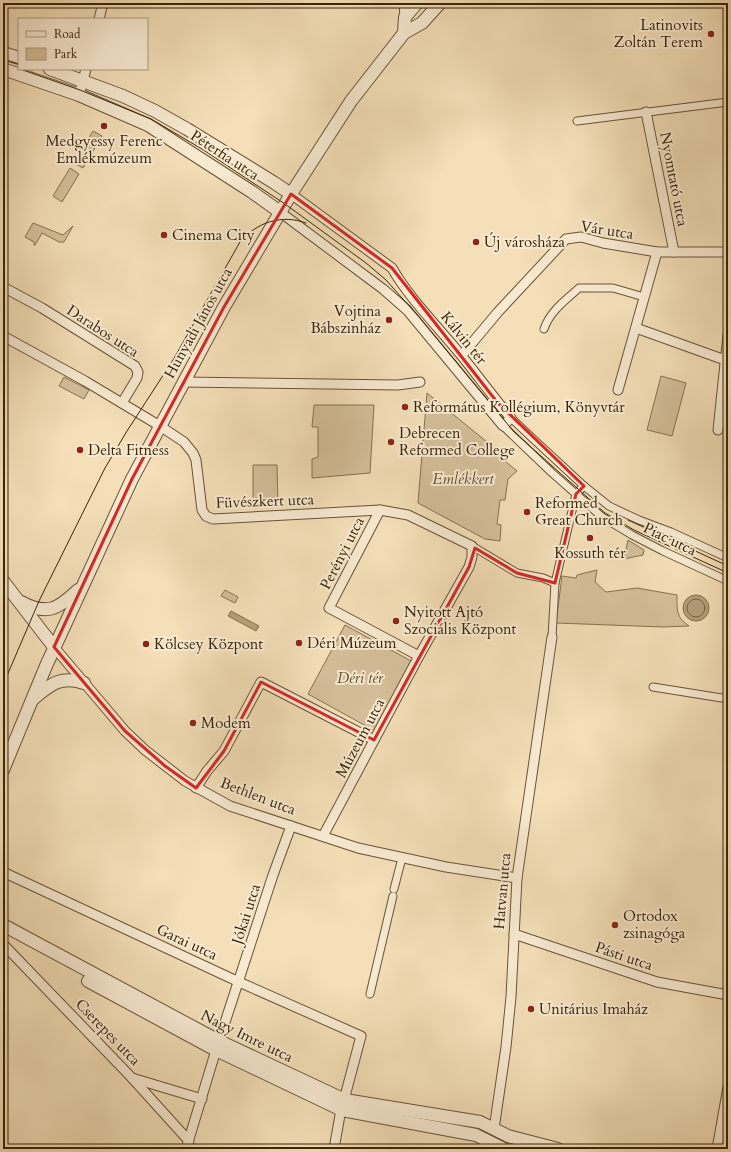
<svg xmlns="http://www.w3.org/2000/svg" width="731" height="1152" font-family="Cardo,serif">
	<rect width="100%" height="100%" fill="#f4dfb8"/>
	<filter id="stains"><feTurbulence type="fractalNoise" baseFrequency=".005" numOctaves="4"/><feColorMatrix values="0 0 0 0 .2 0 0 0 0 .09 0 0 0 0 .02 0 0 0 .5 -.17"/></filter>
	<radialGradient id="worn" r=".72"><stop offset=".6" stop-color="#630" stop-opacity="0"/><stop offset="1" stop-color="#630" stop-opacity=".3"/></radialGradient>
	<!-- green -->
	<g fill="#d4bf9a" stroke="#867251">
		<path d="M93 131 102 136 83 168 74 163Z"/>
		<path d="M70 168 79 174 62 202 53 196Z"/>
		<path d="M33 223 63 235 73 226 64 242H59L42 233 35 245H34V242L25 237Z"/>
		<path d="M661 376 686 383 672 436 647 430Z"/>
		<path d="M64 377 89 390 84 399 59 386Z"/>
		<path d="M427 393 498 451 499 456 517 471 508 479 505 500H500L497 524 501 525 500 541 485 539 418 503Z"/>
		<path d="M314 405H374L370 473 312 478V459L318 457V427H312Z"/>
		<path d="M253 465H277L278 505H253Z"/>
		<path d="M628 540 644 550 643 555 624 559Z"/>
		<path d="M597 570 595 582 606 592 637 588 677 595C677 610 676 617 689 626L663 627 556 623 562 576 576 578 577 575Z"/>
		<path d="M225 590 238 597 235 603 221 596Z"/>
		<path d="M345 625 413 662 375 731 308 694Z"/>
	</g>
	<!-- water -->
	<g fill="#b4a07c" stroke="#836f4e">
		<circle cx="696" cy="608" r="13"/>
		<path d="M231 611 259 626 256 631 228 616Z"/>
	</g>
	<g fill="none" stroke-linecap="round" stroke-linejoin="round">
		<!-- shore -->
		<circle stroke="#766242" stroke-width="1" cx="696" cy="608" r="9"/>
		<defs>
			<g id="pedestrian">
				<path d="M577 121 728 102"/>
				<path d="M544 329C550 311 566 300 579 288H613L644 297"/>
				<path d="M511 418 530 436 584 486 609 506 639 520 671 532 728 558"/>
				<path d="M503 426 551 472 602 517 632 535 663 551 728 581"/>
				<path d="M472 546 517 573 543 578 555 583"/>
				<path d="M552 637 555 583 576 494 584 486"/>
				<path d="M653 687 728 699"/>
				<path d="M394 889 402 858"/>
				<path d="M370 994 393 896"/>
			</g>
			<g id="minor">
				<path d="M404 3 405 17"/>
				<path d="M99 19 103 3"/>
				<path d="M79 95 86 69"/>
				<path d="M646 112 674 252"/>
				<path d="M280 212 383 289 407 310 503 426 511 418C494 398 478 376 461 355 439 328 409 298 392 268L291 194"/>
				<path d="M3 287 42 308 135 366 138 372 137 378 122 403"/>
				<path d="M636 328 725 360"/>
				<path d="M3 336 85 381 160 426 184 442 193 453 196 460 202 510 206 516 213 519 380 510 408 515 472 546V557L469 567 419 656 323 836"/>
				<path d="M462 355 498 312 566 239 581 237 603 243 657 252H728"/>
				<path d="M183 382 398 385 420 382"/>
				<path d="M618 390 657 252"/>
				<path d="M718 430 728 335"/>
				<path d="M380 510 329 608 419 656"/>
				<path d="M54 647 125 731 145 750 185 781 230 806 358 848 446 867 517 878"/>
				<path d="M196 788 207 771 224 751 261 682 374 740"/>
				<path d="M3 872 239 982 361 1036 340 1115 334 1149"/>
				<path d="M514 934 657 982 728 995"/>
				<path d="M4 945 132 1078 189 1141"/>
				<path d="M132 1078 202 1099"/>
				<path d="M494 1129 506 1047 511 997 517 878 552 637"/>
				<path d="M186 1149 216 1050 273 875 291 826"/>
				<path d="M717 1149 728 1087"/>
			</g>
			<g id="tertiary">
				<path d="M404 33 405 17 417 3"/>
				<path d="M3 53 19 58"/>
				<path d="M3 69 79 95 148 125 252 192 280 212"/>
				<path d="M50 69 123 96 155 111 187 129 273 182 291 194"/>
				<path d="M3 581 54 647"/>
				<path d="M21 602C47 616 58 609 78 590"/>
				<path d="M33 699C50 685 60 675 84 683"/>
				<path d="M3 770 46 666 132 479 224 307 291 194 351 101 404 33 422 23 440 3"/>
				<path d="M3 925 219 1041 345 1100 480 1122 508 1136 558 1149"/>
				<path d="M88 981 216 1050 342 1110 476 1135 504 1149"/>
			</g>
		</defs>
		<!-- pedestrian casing -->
		<use href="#pedestrian" stroke="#685434" stroke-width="9"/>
		<!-- minor casing -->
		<use href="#minor" stroke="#685434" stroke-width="11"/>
		<!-- tertiary casing -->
		<use href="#tertiary" stroke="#685434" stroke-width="14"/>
		<!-- pedestrian -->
		<use href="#pedestrian" stroke="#f8ead1" stroke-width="7"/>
		<!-- minor -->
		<use href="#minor" stroke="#f8ead1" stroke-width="9"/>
		<!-- tertiary -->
		<use href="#tertiary" stroke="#f8ead1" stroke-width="12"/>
		<!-- tram -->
		<g stroke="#392508" stroke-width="1">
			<path d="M3 59 19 64"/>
			<path d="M20 69 80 90 151 119 202 149 285 204 366 263 386 280 419 317 514 432 605 513 634 530 728 573"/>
			<path d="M628 520 728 566"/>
			<path d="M3 685 39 601 105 468 127 431 173 360 240 242C257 222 282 214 306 223"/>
		</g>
	</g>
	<!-- marked area -->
	<path fill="none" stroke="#d62828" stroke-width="3" stroke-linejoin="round" d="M291 194 392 268 497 402 584 486 576 494 555 583 517 573 475 548 469 567 374 740 261 682 224 751 196 788 165 766 125 731 54 647 132 479 224 307Z"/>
	<!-- markers -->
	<g fill="#8f2418" stroke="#f8ead1" stroke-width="1.5">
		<circle cx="711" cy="34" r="4"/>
		<circle cx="104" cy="126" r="4"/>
		<circle cx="164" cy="235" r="4"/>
		<circle cx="476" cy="242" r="4"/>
		<circle cx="389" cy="320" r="4"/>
		<circle cx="405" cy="407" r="4"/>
		<circle cx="391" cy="442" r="4"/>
		<circle cx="80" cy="450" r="4"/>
		<circle cx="527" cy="512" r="4"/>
		<circle cx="590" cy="538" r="4"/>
		<circle cx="396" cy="621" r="4"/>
		<circle cx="299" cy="643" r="4"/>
		<circle cx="146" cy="644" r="4"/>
		<circle cx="193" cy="723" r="4"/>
		<circle cx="615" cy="925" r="4"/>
		<circle cx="531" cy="1009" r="4"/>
	</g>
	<g text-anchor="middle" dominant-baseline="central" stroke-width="4" stroke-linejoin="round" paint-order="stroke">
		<!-- poi labels -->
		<g font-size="15" fill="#392508" stroke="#f8ead1" text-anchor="start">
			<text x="703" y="25" text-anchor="end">Latinovits<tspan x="703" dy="17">Zoltán Terem</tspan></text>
			<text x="104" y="141" text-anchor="middle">Medgyessy Ferenc<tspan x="104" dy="17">Emlékmúzeum</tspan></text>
			<text x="172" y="235">Cinema City</text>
			<text x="484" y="242">Új városháza</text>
			<text x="381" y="311" text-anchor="end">Vojtina<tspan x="381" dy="17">Bábszinház</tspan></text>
			<text x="413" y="407">Református Kollégium, Könyvtár</text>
			<text x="399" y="433">Debrecen<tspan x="399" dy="17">Reformed College</tspan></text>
			<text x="88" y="450">Delta Fitness</text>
			<text x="535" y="503">Reformed<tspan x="535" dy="17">Great Church</tspan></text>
			<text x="590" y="553" text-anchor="middle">Kossuth tér</text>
			<text x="404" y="612">Nyitott Ajtó<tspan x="404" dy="17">Szociális Központ</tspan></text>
			<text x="307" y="643">Déri Múzeum</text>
			<text x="154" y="644">Kölcsey Központ</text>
			<text x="201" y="723">Modem</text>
			<text x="623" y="916">Ortodox<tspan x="623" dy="17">zsinagóga</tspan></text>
			<text x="539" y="1009">Unitárius Imaház</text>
		</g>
		<!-- street labels -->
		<g font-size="15" fill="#392508" stroke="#f8ead1">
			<text transform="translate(225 155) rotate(33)">Péterfia utca</text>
			<text transform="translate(674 179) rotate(79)">Nyomtató utca</text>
			<text transform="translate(607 230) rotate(9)">Vár utca</text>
			<text transform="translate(198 323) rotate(-61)">Hunyadi János utca</text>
			<text transform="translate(103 331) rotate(33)">Darabos utca</text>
			<text transform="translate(464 338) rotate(51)">Kálvin tér</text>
			<text transform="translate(265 501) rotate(-2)">Füvészkert utca</text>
			<text transform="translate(670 539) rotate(26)">Piac utca</text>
			<text transform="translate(342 553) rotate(-63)">Perényi utca</text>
			<text transform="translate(360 738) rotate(-62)">Múzeum utca</text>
			<text transform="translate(258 796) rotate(21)">Bethlen utca</text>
			<text transform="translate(502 891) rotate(-85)">Hatvan utca</text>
			<text transform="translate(246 914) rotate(-72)">Jókai utca</text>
			<text transform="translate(187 942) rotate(25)">Garai utca</text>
			<text transform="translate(624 956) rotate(19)">Pásti utca</text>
			<text transform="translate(108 1032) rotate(46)">Cserepes utca</text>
			<text transform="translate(247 1036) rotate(26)">Nagy Imre utca</text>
		</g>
		<!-- park labels -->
		<g font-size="15" font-style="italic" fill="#604c2c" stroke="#f8ead1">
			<text x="463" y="479">Emlékkert</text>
			<text x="360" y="678">Déri tér</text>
		</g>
	</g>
	<!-- margin -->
	<rect width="731" height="1152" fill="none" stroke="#f4dfb8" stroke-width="16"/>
	<rect x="4" y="4" width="723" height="1144" fill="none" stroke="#392508" stroke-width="2"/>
	<rect x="8" y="8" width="715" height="1136" fill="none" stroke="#392508"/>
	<!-- legend -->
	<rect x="18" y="18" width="130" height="52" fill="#f8ead1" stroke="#ac9b81"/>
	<rect x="26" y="31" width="20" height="6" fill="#f8ead1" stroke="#ac9b81"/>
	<text x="54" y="38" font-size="12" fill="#392508">Road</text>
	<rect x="26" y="48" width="20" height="12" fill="#d4bf9a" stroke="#ac9b81"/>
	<text x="54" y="58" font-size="12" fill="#392508">Park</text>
	<rect width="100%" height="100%" filter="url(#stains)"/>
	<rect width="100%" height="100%" fill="url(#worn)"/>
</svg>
